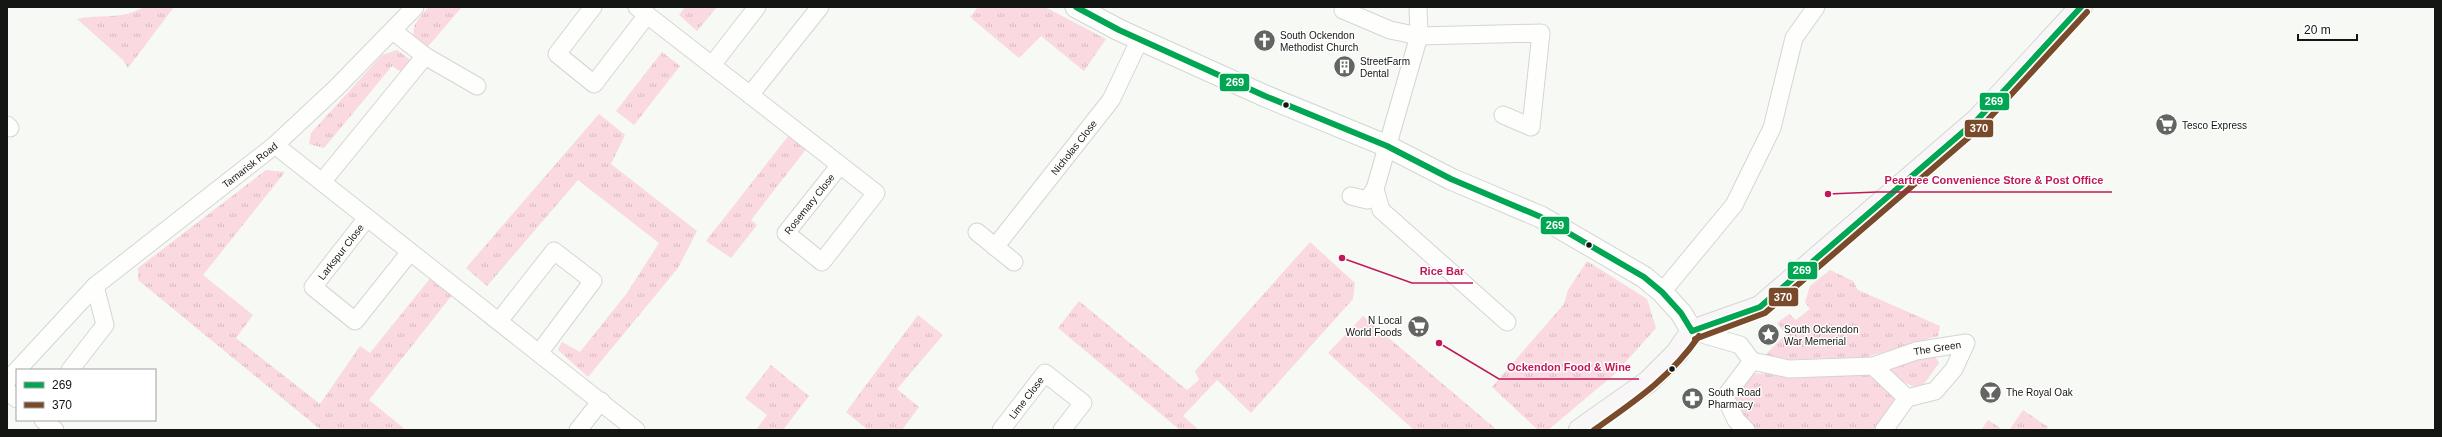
<svg xmlns="http://www.w3.org/2000/svg" width="2442" height="437" font-family="Arial,sans-serif">
	<defs>
		<pattern id="grass-tufts" width="24" height="20" patternUnits="userSpaceOnUse"><rect width="24" height="20" fill="#fad9e0"/><path d="M3 7l-1-3M5 7V3M7 7l1-3M15 17l-1-3M17 17v-4M19 17l1-3" fill="none" stroke="#d5babf"/></pattern>
	</defs>
	<rect width="100%" height="100%" fill="#f6f9f4"/>
	<!-- grass -->
	<g fill="url(#grass-tufts)">
		<path d="M144 7H174L128 68 123 60 77 19C100 14 123 20 144 7Z"/>
		<path d="M429 7H462L425 50C405 35 414 22 429 7Z"/>
		<path d="M685 7H717L697 31 679 15Z"/>
		<path d="M978 7H1045L1106 39 1084 71 1041 36 1019 58 970 17Z"/>
		<path d="M397 50 413 62 404 74 392 66 324 148 309 144 311 133 382 55Z"/>
		<path d="M662 52 680 66 634 125 616 111Z"/>
		<path d="M599 114 625 135 611 164 697 231 678 268 588 377 558 350 562 342 580 352 627 293 659 243 578 180 487 286 466 268Z"/>
		<path d="M789 135 807 148 751 220 757 225 731 258 706 241Z"/>
		<path d="M266 170 285 172 203 275 253 315 236 338 320 404 360 346 370 353 432 276 453 294 369 400 406 430H321L138 280V268Z"/>
		<path d="M1310 242 1355 283 1353 299 1251 413 1217 380 1183 416 1199 430H1180L1058 328 1079 301 1187 390 1199 380 1195 371Z"/>
		<path d="M1587 261 1647 299 1656 328 1616 373 1548 430H1538L1492 387 1564 304 1568 290Z"/>
		<path d="M1830 270 1853 281 1858 290 1940 326 1938 336 1867 357 1780 360 1765 355 1786 334 1777 323 1789 314 1796 320 1810 309 1805 302 1810 286Z"/>
		<path d="M918 315 943 335 897 389 919 407 902 430H868L846 412Z"/>
		<path d="M1363 316 1497 430H1414L1328 353Z"/>
		<path d="M1934 355 1939 363 1924 384 1914 387C1905 382 1890 378 1889 366Z"/>
		<path d="M771 365 809 396 783 430H756L767 415 745 398Z"/>
		<path d="M1864 372 1896 391 1893 406 1875 430H1753L1744 422 1733 398 1749 373 1820 377Z"/>
		<path d="M2023 410 2048 427 2046 430 2010 429Z"/>
		<path d="M1988 420 2003 430H1981Z"/>
	</g>
	<g fill="none" stroke-linecap="round" stroke-linejoin="round">
		<defs>
			<g id="minor">
				<path d="M593 7 557 54 594 84 647 15"/>
				<path id="s1" d="M637 7 876 193 822 262 786 233 840 165"/>
				<path d="M1345 7 1343 10 1390 30 1419 36 1541 33 1531 127 1503 115"/>
				<path d="M393 31 425 56 477 86"/>
				<path d="M712 65 757 7"/>
				<path d="M750 95 820 7"/>
				<path d="M7 125 10 128"/>
				<path d="M275 145 636 430"/>
				<path d="M322 182 425 56"/>
				<path d="M1375 189 1381 210 1507 322"/>
				<path d="M1351 196 1367 200 1375 189 1419 36 1418 7"/>
				<path d="M367 218 313 287 355 321 410 252"/>
				<path d="M977 232 1014 262"/>
				<path id="s2" d="M995 247 1111 100 1140 39"/>
				<path d="M1662 292 1734 205 1772 128 1794 38 1816 7"/>
				<path d="M499 321 554 251 593 281 539 353"/>
				<path id="s3" d="M1692 331 1740 345 1752 361 1789 369 1873 366 1916 351 1966 343 1954 369 1935 391 1907 398 1873 366"/>
				<path d="M70 370 105 325 95 286"/>
				<path id="s4" d="M7 381 95 286 275 145 336 88 415 7"/>
				<path d="M7 391 17 399"/>
				<path d="M43 420 55 430"/>
				<path d="M578 430 601 401"/>
				<path id="s5" d="M1001 430 1045 373 1083 403 1062 430"/>
				<path d="M1746 430 1736 420 1725 397 1752 361"/>
				<path d="M1884 430 1907 398"/>
			</g>
			<path id="tertiary" d="M1076 7 1119 30 1265 96 1387 146 1451 179 1541 217 1644 277 1662 292 1681 313 1692 331"/>
			<path id="secondary" d="M1580 430 1648 382 1677 353 1692 331 1760 307 1978 119 2081 7"/>
		</defs>
		<!-- minor casing -->
		<use href="#minor" stroke="#d4d6d3" stroke-width="19"/>
		<!-- tertiary casing -->
		<use href="#tertiary" stroke="#d4d6d3" stroke-width="23"/>
		<!-- secondary casing -->
		<use href="#secondary" stroke="#d4d6d3" stroke-width="24"/>
		<!-- minor -->
		<use href="#minor" stroke="#fefefd" stroke-width="17"/>
		<!-- tertiary -->
		<use href="#tertiary" stroke="#fefefd" stroke-width="21"/>
		<!-- secondary -->
		<use href="#secondary" stroke="#f9f6f7" stroke-width="22"/>
		<defs>
			<g id="bus-1">
				<path d="M1076 7 1119 30 1265 96 1387 146 1451 179 1541 217 1644 277 1662 292 1681 313 1692 331"/>
				<path d="M1692 331 1760 307 1978 119 2081 7"/>
			</g>
			<g id="bus-2">
				<path d="M1695 339 1765 313 1983 125 2087 12"/>
				<path d="M1594 430C1635 401 1670 378 1699 336"/>
			</g>
		</defs>
		<!-- bus-1 casing -->
		<use href="#bus-1" stroke="#fff" stroke-width="9"/>
		<!-- bus-2 casing -->
		<use href="#bus-2" stroke="#fff" stroke-width="9"/>
		<!-- bus-1 -->
		<use href="#bus-1" stroke="#00a651" stroke-width="6"/>
		<!-- bus-2 -->
		<use href="#bus-2" stroke="#7a4b2a" stroke-width="6"/>
	</g>
	<!-- icons -->
	<defs>
		<symbol id="church-disc" viewBox="-11 -11 22 22"><circle r="9.5" fill="#636562" stroke="#fff"/><path d="M-1.2-6h2.4v3.5h3.3v2.4h-3.3V6h-2.4V-.1h-3.3v-2.4h3.3Z" fill="#fff"/></symbol>
		<symbol id="building-disc" viewBox="-11 -11 22 22"><circle r="9.5" fill="#636562" stroke="#fff"/><path d="M-4-6H4V6H1V3H-1V6H-4ZM-2.5-4.3h1.7v1.8h-1.7ZM.8-4.3h1.7v1.8H.8ZM-2.5-1h1.7V.8h-1.7ZM.8-1h1.7V.8H.8Z" fill="#fff"/></symbol>
		<symbol id="supermarket-disc" viewBox="-11 -11 22 22"><circle r="9.5" fill="#636562" stroke="#fff"/><path d="M-6-5.5h2.5l.6 2H6L4.5 2H-2.5L-4.4-4H-6ZM-1.5 3.2a1.3 1.3 0 1 0 .1 0ZM3 3.2a1.3 1.3 0 1 0 .1 0Z" fill="#fff"/></symbol>
		<symbol id="sight-disc" viewBox="-11 -11 22 22"><circle r="9.5" fill="#636562" stroke="#fff"/><path d="M0-6L1.8-2.2L6-1.7L2.9 1.2L3.7 5.4L0 3.3L-3.7 5.4L-2.9 1.2L-6-1.7L-1.8-2.2Z" fill="#fff"/></symbol>
		<symbol id="bar-disc" viewBox="-11 -11 22 22"><circle r="9.5" fill="#636562" stroke="#fff"/><path d="M-6-5H6L.8 .8V4.5H3.5V6h-7V4.5H-.8V.8Z" fill="#fff"/></symbol>
		<symbol id="pharmacy-disc" viewBox="-11 -11 22 22"><circle r="9.5" fill="#636562" stroke="#fff"/><path d="M-2-6h4v4h4v4h-4v4h-4v-4h-4v-4h4Z" fill="#fff"/></symbol>
	</defs>
	<g fill-rule="evenodd">
		<use href="#church-disc" x="1252" y="28" width="25" height="25"/>
		<use href="#building-disc" x="1332" y="54" width="25" height="25"/>
		<use href="#supermarket-disc" x="2154" y="112" width="25" height="25"/>
		<use href="#supermarket-disc" x="1406" y="314" width="25" height="25"/>
		<use href="#sight-disc" x="1756" y="322" width="25" height="25"/>
		<use href="#bar-disc" x="1978" y="380" width="25" height="25"/>
		<use href="#pharmacy-disc" x="1680" y="386" width="25" height="25"/>
	</g>
	<!-- markers -->
	<g fill="#141613" stroke="#fff" stroke-width="1.5">
		<circle cx="1286" cy="105" r="3.5"/>
		<circle cx="1589" cy="245" r="3.5"/>
		<circle cx="1672" cy="369" r="3.5"/>
	</g>
	<g text-anchor="middle" dominant-baseline="central" stroke-width="3" stroke-linejoin="round" paint-order="stroke">
		<!-- poi labels -->
		<g font-size="10" fill="#141613" stroke="#fff" text-anchor="start">
			<text x="1280" y="35">South Ockendon<tspan x="1280" dy="12">Methodist Church</tspan></text>
			<text x="1360" y="61">StreetFarm<tspan x="1360" dy="12">Dental</tspan></text>
			<text x="2182" y="125">Tesco Express</text>
			<text x="1402" y="320" text-anchor="end">N Local<tspan x="1402" dy="12">World Foods</tspan></text>
			<text x="1784" y="329">South Ockendon<tspan x="1784" dy="12">War Memerial</tspan></text>
			<text x="1708" y="392">South Road<tspan x="1708" dy="12">Pharmacy</tspan></text>
			<text x="2006" y="392">The Royal Oak</text>
		</g>
		<!-- street labels -->
		<g font-size="10" fill="#141613" stroke="#fff">
			<text stroke="none"><textPath href="#s2" startOffset="127">Nicholas Close</textPath></text>
			<text stroke="none"><textPath href="#s4" startOffset="326">Tamarisk Road</textPath></text>
			<text stroke="none"><textPath href="#s1" startOffset="474">Rosemary Close</textPath></text>
			<text transform="translate(341 252) rotate(-52)">Larkspur Close</text>
			<text stroke="none"><textPath href="#s3" startOffset="259">The Green</textPath></text>
			<text stroke="none"><textPath href="#s5" startOffset="41">Lime Close</textPath></text>
		</g>
	</g>
	<!-- callouts -->
	<path fill="none" stroke="#c2185b" stroke-width="1.5" d="M1828 194L1877 192H2112M1342 258L1412 283H1473M1439 343L1499 379H1639"/>
	<g fill="#c2185b" stroke="#fff" stroke-width="1.5">
		<circle cx="1828" cy="194" r="4"/>
		<circle cx="1342" cy="258" r="4"/>
		<circle cx="1439" cy="343" r="4"/>
	</g>
	<g font-size="11" text-anchor="middle" font-weight="bold" fill="#c2185b" stroke="#fff" stroke-width="3" stroke-linejoin="round" paint-order="stroke">
		<text x="1994" y="184">Peartree Convenience Store &amp; Post Office</text>
		<text x="1442" y="275">Rice Bar</text>
		<text x="1569" y="371">Ockendon Food &amp; Wine</text>
	</g>
	<g stroke="#fff" stroke-width="1.5">
		<rect x="1219" y="73" width="31" height="19" rx="4" fill="#00a651"/>
		<rect x="1979" y="92" width="31" height="19" rx="4" fill="#00a651"/>
		<rect x="1964" y="119" width="30" height="19" rx="4" fill="#7a4b2a"/>
		<rect x="1540" y="216" width="30" height="19" rx="4" fill="#00a651"/>
		<rect x="1787" y="261" width="31" height="19" rx="4" fill="#00a651"/>
		<rect x="1768" y="287" width="31" height="20" rx="4" fill="#7a4b2a"/>
	</g>
	<g font-size="11" text-anchor="middle" font-weight="bold" fill="#fff">
		<text x="1235" y="86">269</text>
		<text x="1994" y="105">269</text>
		<text x="1979" y="132">370</text>
		<text x="1555" y="229">269</text>
		<text x="1802" y="274">269</text>
		<text x="1783" y="301">370</text>
	</g>
	<!-- border -->
	<rect width="2442" height="437" fill="none" stroke="#141613" stroke-width="16"/>
	<!-- legend -->
	<rect x="16" y="369" width="140" height="52" fill="#ffffff" stroke="#a1a2a1"/>
	<rect x="24" y="382" width="20" height="6" fill="#00a651" stroke="#a1a2a1"/>
	<text x="52" y="389" font-size="12" fill="#141613">269</text>
	<rect x="24" y="402" width="20" height="6" fill="#7a4b2a" stroke="#a1a2a1"/>
	<text x="52" y="409" font-size="12" fill="#141613">370</text>
	<!-- scale -->
	<path d="M2298 34v6h59v-6" fill="none" stroke="#141613" stroke-width="2"/>
	<text x="2304" y="34" font-size="12" fill="#141613" stroke="#ffffff" stroke-width="3" paint-order="stroke">20 m</text>
</svg>
